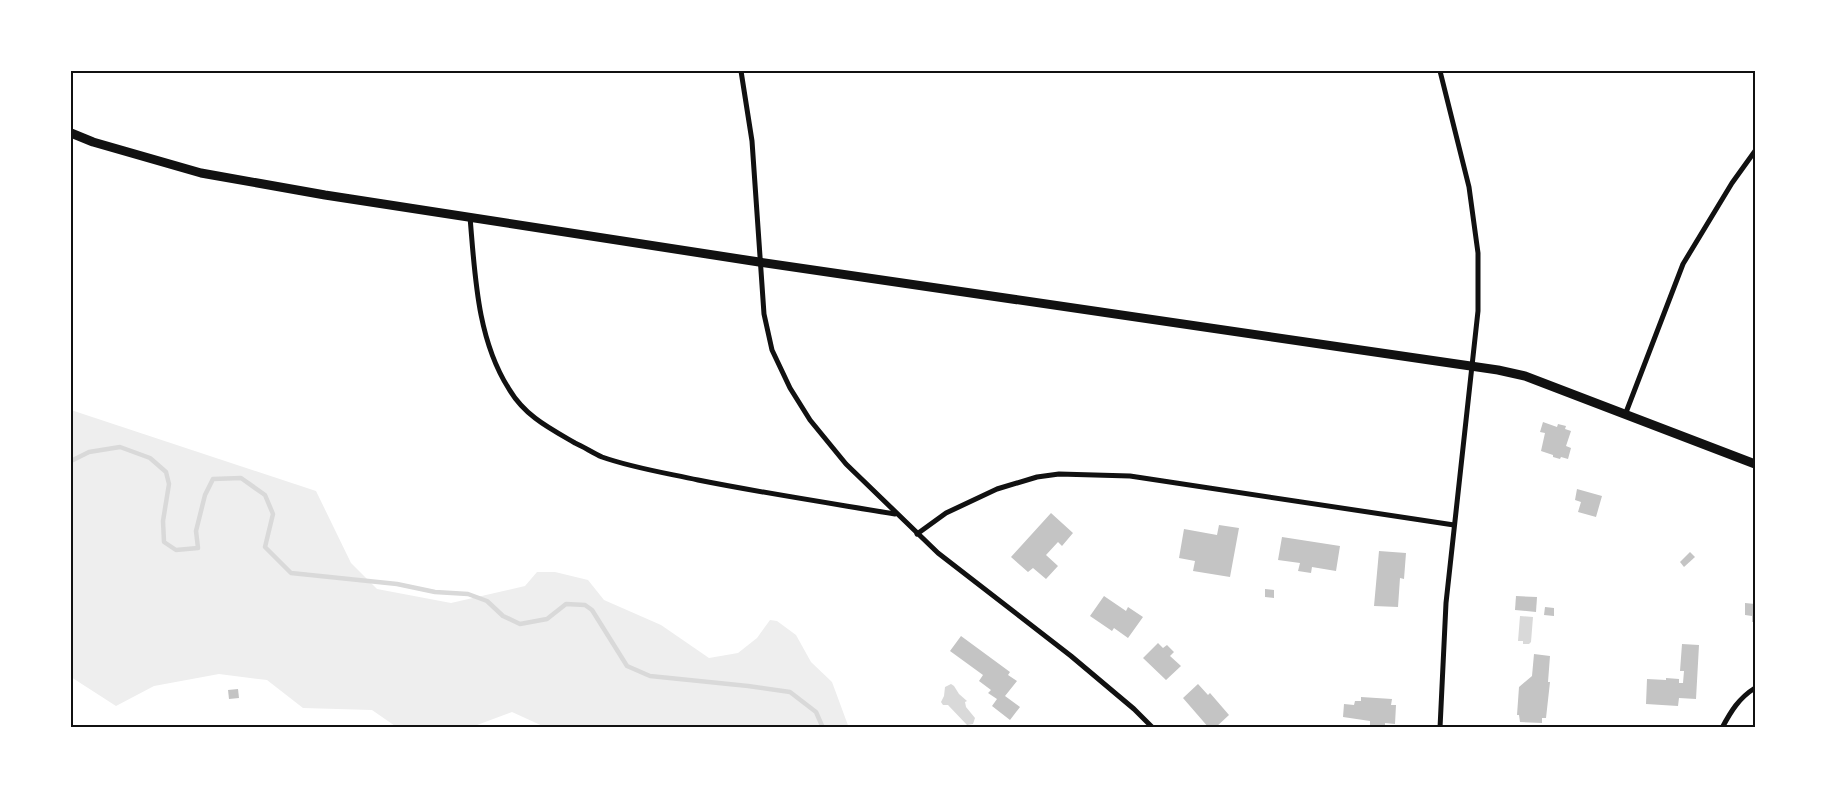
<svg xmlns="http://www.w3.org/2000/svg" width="1826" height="799" font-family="Barlow,sans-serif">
	<rect width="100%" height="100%" fill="#fff"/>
	<!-- green -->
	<path fill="#eee" d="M71 410 316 491 351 563 377 589 451 603 525 586 537 572H555L588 580 604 600 661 625 709 658 738 653 757 638 770 620 777 621 796 635 811 662 832 682 849 728H547L512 712 469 728H398L372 710 303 708 267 680 219 674 154 686 116 706 71 677Z"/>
	<!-- water -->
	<g fill="#d9d9d9">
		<path d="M1520 616 1533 617 1531 642 1529 644H1523V641H1518Z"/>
		<path d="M951 684 954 686 959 694 967 701 965 702 966 707 975 718 973 724 967 725 948 705H943L941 702 944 696 945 687Z"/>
	</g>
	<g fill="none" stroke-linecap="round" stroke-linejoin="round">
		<!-- stream -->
		<path stroke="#d9d9d9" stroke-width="4.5" d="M71 461 89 452 120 447 150 458 166 472 169 484 163 521 164 542 176 550 198 548 196 531 205 495 213 479 241 478 265 495 273 514 265 547 291 573 397 584 435 592 468 594 487 601 503 616 520 624 547 619 566 604 585 605 592 610 627 666 650 676 748 686 790 692 816 712 823 728"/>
	</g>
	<!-- building -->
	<g fill="#c4c4c4">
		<path d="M1543 422 1557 427 1558 424 1566 426 1565 429 1571 431 1566 446 1571 448 1568 459 1561 457 1560 459 1553 457V455L1541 451 1545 433 1540 432Z"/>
		<path d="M1577 489 1602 496 1596 517 1578 512 1581 502 1575 500Z"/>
		<path d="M1051 513 1073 533 1062 546 1058 542 1046 555 1058 566 1046 579 1033 568 1028 572 1011 557Z"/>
		<path d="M1219 525 1239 528 1230 577 1193 571 1195 561 1179 558 1184 529 1217 535Z"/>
		<path d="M1282 537 1340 546 1336 571 1312 567 1311 573 1298 571 1300 563 1278 560Z"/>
		<path d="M1379 551 1406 553 1404 579 1400 578 1398 607 1374 606Z"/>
		<path d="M1690 552 1695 557 1684 567 1680 562Z"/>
		<path d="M1265 589 1274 590V598L1265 597Z"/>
		<path d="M1104 596 1126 611 1128 607 1143 617 1128 638 1114 628 1112 631 1090 616Z"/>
		<path d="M1516 596 1537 597 1536 612 1515 610Z"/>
		<path d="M1745 603 1755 604V622H1752V616L1745 615Z"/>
		<path d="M1545 607 1554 608V616L1544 615Z"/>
		<path d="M961 636 1010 672 1008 675 1017 681 1005 696 1020 707 1010 720 992 706 997 699 988 693 991 690 979 681 983 675 950 651Z"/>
		<path d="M1158 643 1163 648 1167 645 1174 652 1170 656 1181 666 1166 680 1143 658Z"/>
		<path d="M1682 644 1699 645 1696 699 1679 698 1678 706 1646 704 1647 679 1666 680V678L1679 679V683H1683L1684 671H1680Z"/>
		<path d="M1534 654 1550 656 1548 682H1550L1546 718H1542V723L1520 722 1519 715H1517L1519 687 1532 676Z"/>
		<path d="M1198 684 1208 695 1210 693 1229 715 1215 728H1209L1183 698Z"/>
		<path d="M238 689 239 698 229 699 228 690Z"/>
		<path d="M1361 697 1392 699 1391 705H1396L1395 724 1385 723V726L1370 725V721L1343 717 1344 704 1354 705 1355 701H1361Z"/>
	</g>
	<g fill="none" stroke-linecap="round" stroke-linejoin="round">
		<!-- minor -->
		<g stroke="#111" stroke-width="5">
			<path d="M741 71 752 141 764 314 772 350 790 388 810 420 846 464 938 553 1071 656 1134 709 1153 728"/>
			<path d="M1440 71 1469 187 1478 253V311L1446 603 1440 728"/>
			<path d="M470 217C475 275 477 339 509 389 525 416 549 428 575 443 584 447 593 453 602 457 633 468 666 473 698 480 763 493 829 503 895 514"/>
			<path d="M1625 415 1683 264 1732 183 1755 151"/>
			<path d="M917 534 946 513 997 489 1037 477 1059 474 1130 476 1454 525"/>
			<path d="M1722 728C1731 711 1739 698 1755 688"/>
		</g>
		<!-- tertiary -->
		<path stroke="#111" stroke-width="9" d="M71 133 93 142 201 173 325 195 759 262 1498 370 1525 376 1755 464"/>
	</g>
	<!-- border -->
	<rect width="1826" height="799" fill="none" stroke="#ffffff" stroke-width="145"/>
	<rect x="72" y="72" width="1682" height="654" fill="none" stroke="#111" stroke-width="2"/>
</svg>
